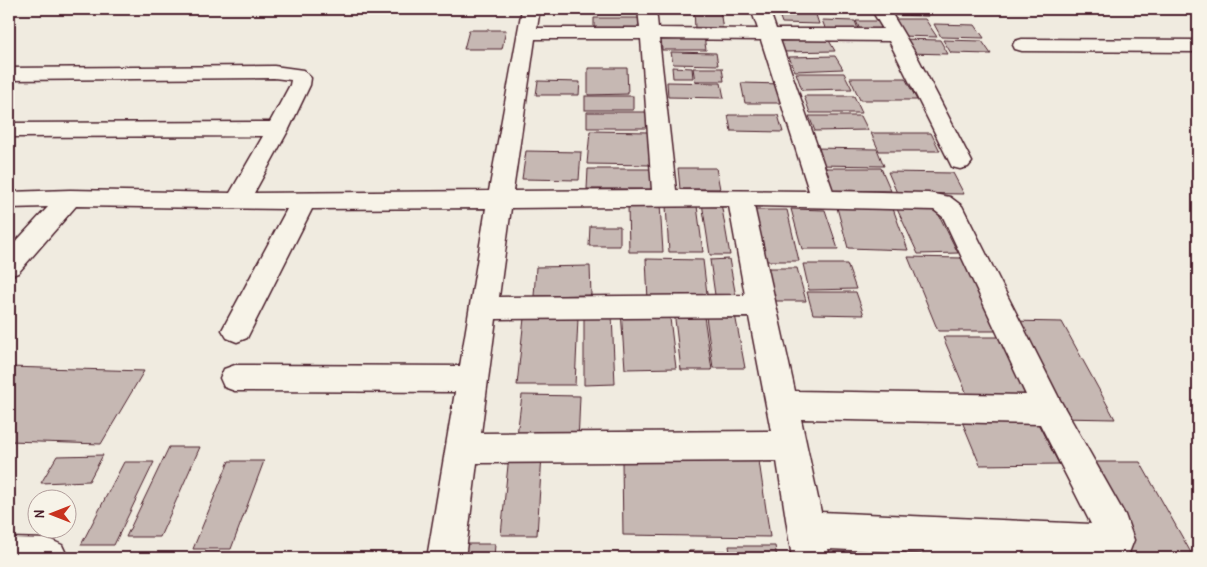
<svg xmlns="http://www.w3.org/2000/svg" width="1207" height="567" font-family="'Patrick Hand',sans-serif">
	<rect width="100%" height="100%" fill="#f0ebe0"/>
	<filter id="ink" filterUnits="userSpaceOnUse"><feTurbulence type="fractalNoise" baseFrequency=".02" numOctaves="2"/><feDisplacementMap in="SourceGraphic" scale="10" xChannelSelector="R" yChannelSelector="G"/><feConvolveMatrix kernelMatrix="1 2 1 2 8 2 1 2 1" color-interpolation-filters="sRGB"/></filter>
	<g filter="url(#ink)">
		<!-- building -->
		<g fill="#c6b8b3" stroke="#4a1f2b">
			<path d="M694 9 720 10 723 30 695 29Z"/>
			<path d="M777 9H814L819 24 782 23Z"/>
			<path d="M886 9H924L928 16 890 15Z"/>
			<path d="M594 18H641L642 30H594Z"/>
			<path d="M890 19H925L937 37 900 36Z"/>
			<path d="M822 20 855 21 860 34 827 33Z"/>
			<path d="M856 21H881L887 34H862Z"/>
			<path d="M934 24 975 25 984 38 941 37Z"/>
			<path d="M469 30H506L502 49H464Z"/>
			<path d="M661 36H704L706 50H662Z"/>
			<path d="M777 37H827L835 51 783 52Z"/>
			<path d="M901 39 940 40 948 54 908 53Z"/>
			<path d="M943 40 982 41 991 54 951 53Z"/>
			<path d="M671 52 716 53 718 65 673 64Z"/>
			<path d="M835 56 843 69 795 71 789 57Z"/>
			<path d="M672 67 692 68 693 78H673Z"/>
			<path d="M588 68H627L628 94 588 95Z"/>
			<path d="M693 68H722L724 81H695Z"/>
			<path d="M796 73H844L852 89 802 90Z"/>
			<path d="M850 78H905L917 100H860Z"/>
			<path d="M538 81 580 82 579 95H536Z"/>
			<path d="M667 82 721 83 724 98 668 97Z"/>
			<path d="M741 83 782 84 787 103H745Z"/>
			<rect x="585" y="96" width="48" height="14"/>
			<path d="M804 96H854L862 113H810Z"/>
			<path d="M587 112H646L647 128H587Z"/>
			<path d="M728 115H778L783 132 731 131Z"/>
			<path d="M809 116H861L868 130 815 131Z"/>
			<path d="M590 131 649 132 650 165 587 164Z"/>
			<path d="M871 133H931L940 151H879Z"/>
			<path d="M811 148 877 149 884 166 816 165Z"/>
			<path d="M526 151 581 152 579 180 522 179Z"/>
			<path d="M678 168H716L720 189H680Z"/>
			<path d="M819 168H881L891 191 826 190Z"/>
			<path d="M588 169H652L653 189H587Z"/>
			<path d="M888 172 953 173 964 194 897 193Z"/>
			<path d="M702 203H721L730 255H710Z"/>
			<path d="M628 204H660L663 252H629Z"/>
			<path d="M836 204 892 206 908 250 848 248Z"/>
			<path d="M666 206H697L703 252H669Z"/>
			<path d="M791 209 825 210 838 249H802Z"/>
			<path d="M897 209H936L958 253 918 254Z"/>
			<path d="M751 210H787L799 261H761Z"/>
			<path d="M590 226H620V246H589Z"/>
			<path d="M908 257 962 258 997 331H938Z"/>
			<path d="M646 259 703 260 708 302 648 301Z"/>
			<path d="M729 259 737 302H716L710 260Z"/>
			<path d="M803 264H847L856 289 809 290Z"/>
			<path d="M590 266 591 295 534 296 536 267Z"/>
			<path d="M761 268H797L806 301H768Z"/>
			<path d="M807 292H856L864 315 813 314Z"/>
			<path d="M705 309H734L745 368H713Z"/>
			<path d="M669 310 676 368 625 369 621 311Z"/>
			<path d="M703 310 712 370H681L674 311Z"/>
			<path d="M612 315 615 384 584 385V316Z"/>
			<path d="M524 318H578L575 385H517Z"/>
			<path d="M1011 321 1062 322 1115 419 1059 418Z"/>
			<path d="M943 337H999L1030 399H969Z"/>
			<path d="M9 367 144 371 101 444 9 441Z"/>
			<path d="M522 395 580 396 578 444 516 443Z"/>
			<path d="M1035 418 1059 464 980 465 961 419Z"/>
			<path d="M169 447H200L160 537H126Z"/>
			<path d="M103 455 89 481 41 483 57 456Z"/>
			<path d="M509 455H542L537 535H501Z"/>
			<path d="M622 460 759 461 770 537 623 535Z"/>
			<path d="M229 461H264L231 549H193Z"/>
			<path d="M124 462H154L114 545H81Z"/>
			<path d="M1084 462H1140L1194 558H1133Z"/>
			<path d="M459 544H495L494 558H457Z"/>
			<path d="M729 546H775L777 558H731Z"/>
			<path d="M689 551H725L726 558H689Z"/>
		</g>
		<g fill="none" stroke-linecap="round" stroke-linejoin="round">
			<defs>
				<g id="minor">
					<path d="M522 9H540L537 28H640L638 9H656L658 28 758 29 751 9H769L776 29H883L871 9H889L918 58 972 162 968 167 960 169 952 167 889 41 780 40 833 191 928 193 950 197 962 206 1060 400 1125 515 1134 540 1129 553 1120 558H1027L828 549 830 558H792L777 461 477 463 465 558H427L455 392 235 391 224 387 220 378 224 369 235 365 460 366 486 208 312 209 247 338 237 342 227 338 222 330 287 209 76 206 18 273 9 276V249L48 207 9 208V192L70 190 230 193 263 136 9 137V123L270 122 290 85 291 80 274 78 9 80V68L274 66 303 70 311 78 310 85 289 129 254 193 489 191ZM535 39H641L652 190 513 191ZM659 39 761 40 809 191 676 190ZM729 206 745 295 499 297 511 208ZM754 206 934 210 943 217 1026 395 795 391ZM749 317 771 431 481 433 496 319ZM801 419 1040 424 1091 524 821 512Z"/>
					<path d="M1022 39 1198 40V52L1022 51 1015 49 1013 45 1015 41Z"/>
					<path d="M9 538 49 539 62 545 68 558H9Z"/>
				</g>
			</defs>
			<!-- minor casing -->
			<use href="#minor" stroke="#4a1f2b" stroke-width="3"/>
			<!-- minor -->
			<use href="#minor" fill="#f7f3e8" fill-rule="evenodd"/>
		</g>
	</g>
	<!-- margin -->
	<rect width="1207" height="567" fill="none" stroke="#f7f3e8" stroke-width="30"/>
	<rect x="15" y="15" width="1177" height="537" fill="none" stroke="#4a1f2b" stroke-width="2" filter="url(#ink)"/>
	<!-- north arrow -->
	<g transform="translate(52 514) rotate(270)"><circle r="24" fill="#f7f3e8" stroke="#b29e9c"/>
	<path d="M0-4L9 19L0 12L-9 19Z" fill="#c8321e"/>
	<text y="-8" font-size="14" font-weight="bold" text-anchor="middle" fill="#4a1f2b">N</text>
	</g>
</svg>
